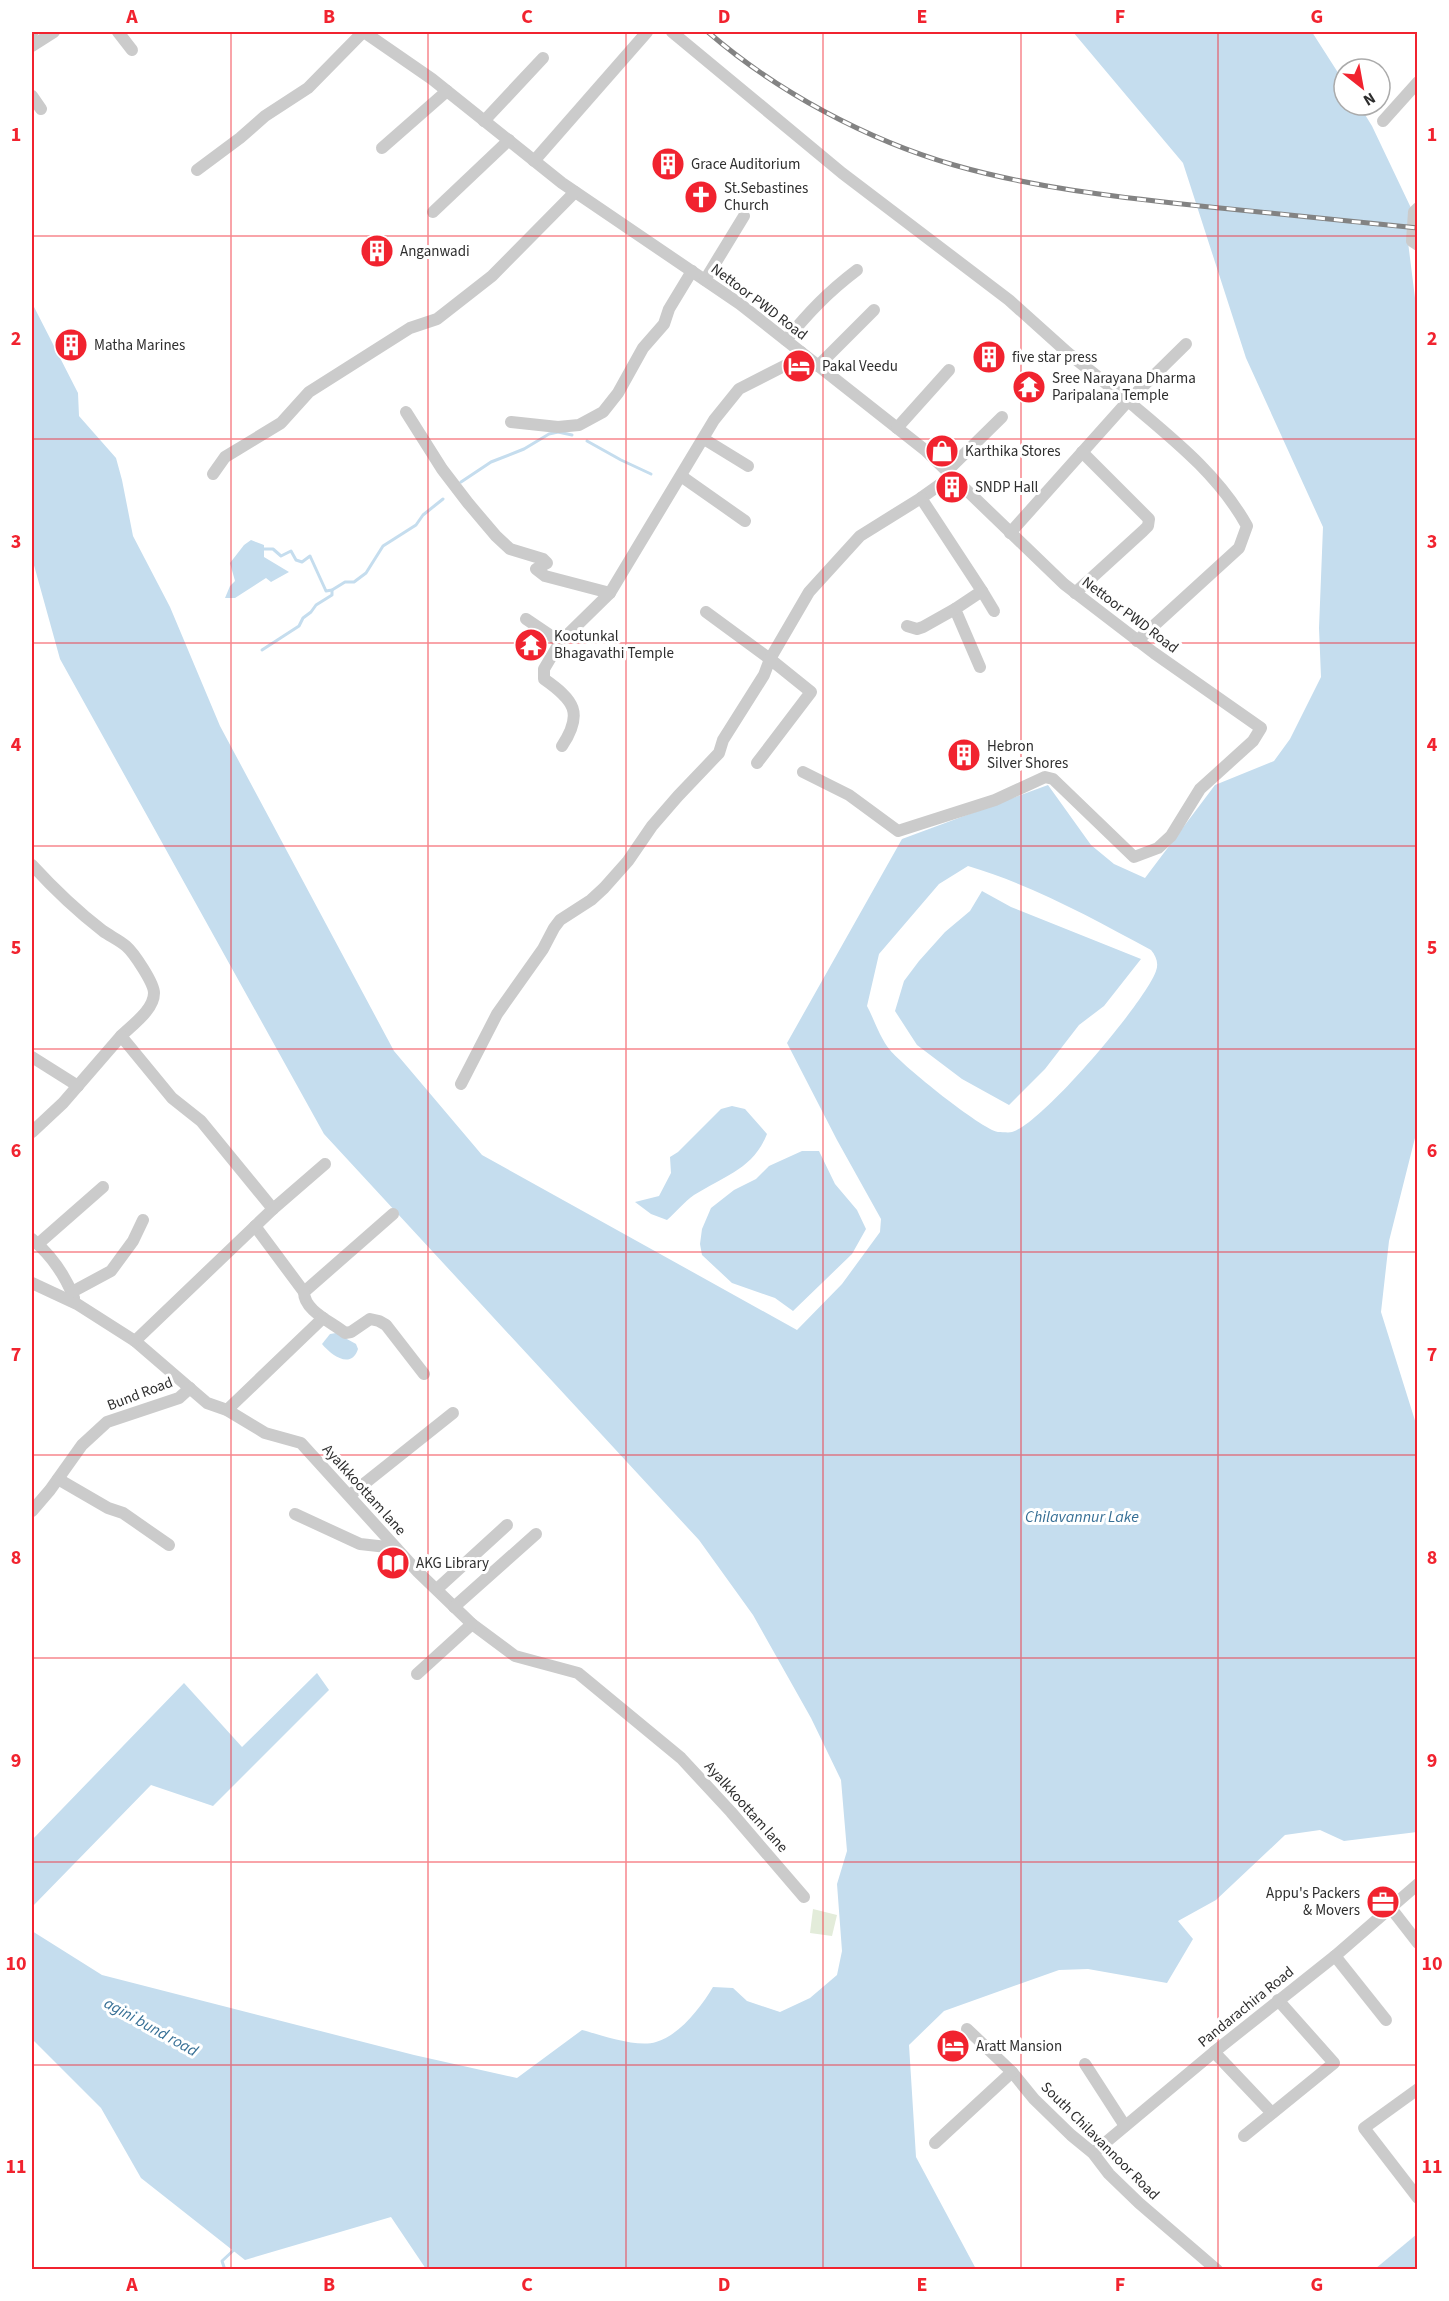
<svg xmlns="http://www.w3.org/2000/svg" width="1449" height="2301" font-family="'Source Sans 3',sans-serif">
	<rect width="100%" height="100%" fill="#fff"/>
	<!-- green -->
	<path fill="#e3ecda" d="M813 1909 837 1915 832 1936 810 1933Z"/>
	<!-- water -->
	<g fill="#c5ddee" fill-rule="evenodd">
		<path d="M1073 32H1312L1344 82V105H1359L1372 126 1411 208 1407 234 1418 322V1126L1389 1241 1381 1312 1417 1427V1832L1344 1841 1320 1830 1285 1835 1216 1900 1178 1921 1193 1939 1167 1983 1088 1969 1059 1970 944 2011 909 2045 916 2157 976 2269H426L391 2217 245 2260 141 2178 101 2108 32 2039V1931L102 1975 414 2055 517 2078 582 2030C601 2035 637 2048 656 2042 680 2035 701 2007 713 1987L733 1988 747 2001 780 2012 810 1998 837 1975 842 1951 837 1884 847 1851 841 1780 811 1718 753 1615 699 1540 324 1134 60 659 32 558V303L78 393 79 416 116 458 122 480 133 536 170 607 220 726 394 1051 482 1155 797 1330 842 1284 880 1232 881 1219 837 1140 787 1043 902 839 1048 785 1091 845 1114 864 1145 878 1215 785 1274 761 1290 739 1321 677 1319 628 1323 527 1246 358 1183 163ZM968 866C1032 885 1092 918 1151 950 1156 956 1159 963 1156 971 1146 1001 1041 1125 1012 1132 1009 1133 1002 1132 998 1132 981 1129 903 1066 890 1050 880 1038 874 1019 867 1006L879 954 939 884Z"/>
		<path d="M251 540 264 545V557L289 572 271 582 266 578 235 598H225L230 586 235 581 230 563 244 545Z"/>
		<path d="M982 891 1011 907 1141 959 1104 1006 1079 1025 1045 1069 1009 1105 962 1079 917 1045 895 1011 904 981 919 961 945 932 970 911Z"/>
		<path d="M732 1106 745 1109 767 1134C753 1169 724 1176 694 1195 684 1202 676 1212 667 1220L651 1214 635 1202 659 1196 671 1173 670 1157 678 1152 721 1109Z"/>
		<path d="M802 1151H819L835 1184 857 1210 866 1229 852 1254 793 1311 775 1298 732 1283 702 1255 700 1244 702 1229 711 1208 734 1190 756 1179 769 1166Z"/>
		<path d="M336 1333 356 1344 358 1349C351 1370 331 1355 322 1344L330 1334Z"/>
		<path d="M317 1673 329 1690 213 1806 151 1785 32 1907V1840L184 1683 242 1747Z"/>
		<path d="M1417 2234V2269H1375Z"/>
	</g>
	<g fill="none" stroke-linecap="round" stroke-linejoin="round">
		<!-- stream -->
		<g stroke="#c5ddee" stroke-width="3">
			<path d="M587 441 621 460 651 474"/>
			<path d="M461 482 491 462 524 449 549 434 558 432 572 435"/>
			<path d="M262 549H273L281 556 291 551 296 560 302 562 310 556 326 591 332 590 345 582H354L366 573 383 546 416 525 423 515 443 499"/>
			<path d="M262 650 299 626 303 618 311 612 316 605 332 595V590"/>
			<path d="M225 2270 222 2261 236 2248"/>
		</g>
		<!-- minor -->
		<g stroke="#cbcbcb" stroke-width="12">
			<path d="M118 32 132 50"/>
			<path d="M364 32 432 79 562 183 740 304 925 450 1064 584 1154 653 1261 728 1253 741 1200 789 1171 836 1158 848 1134 857 1053 779 1045 777 995 800 898 831 849 795 803 772"/>
			<path d="M672 32 842 173 1009 300 1068 353 1128 401 1186 344"/>
			<path d="M32 33 33 32"/>
			<path d="M32 46 54 32"/>
			<path d="M32 96 41 109"/>
			<path d="M484 121 543 58"/>
			<path d="M1383 121 1418 82"/>
			<path d="M382 148 447 91"/>
			<path d="M534 161 647 32"/>
			<path d="M197 170 240 138 265 116 308 88 363 32"/>
			<path d="M1418 208 1414 212 1412 241 1418 245"/>
			<path d="M433 212 509 140"/>
			<path d="M705 280 744 216"/>
			<path d="M786 340C809 312 828 292 857 270"/>
			<path d="M818 366 874 310"/>
			<path d="M406 412 442 469 468 503 496 536 510 549 543 559 547 563 536 569 545 576 610 593"/>
			<path d="M511 422 558 427 579 425 603 412 618 393 643 348 664 324 669 309 692 271"/>
			<path d="M897 428 949 370"/>
			<path d="M704 439 748 466"/>
			<path d="M947 471 1002 417"/>
			<path d="M213 474 225 457 281 423 309 392 410 328 437 319 492 276 575 192"/>
			<path d="M681 476 745 521"/>
			<path d="M952 476 921 498 982 591 955 609 980 667"/>
			<path d="M1010 533 1128 401C1173 439 1219 475 1247 526L1239 548 1137 641"/>
			<path d="M982 591 994 611"/>
			<path d="M1075 593 1143 531 1148 526 1149 519 1082 452"/>
			<path d="M706 612 770 659 809 592 860 536 921 498"/>
			<path d="M526 619 560 642"/>
			<path d="M907 626 917 629 923 627 955 609"/>
			<path d="M562 746C584 713 574 700 544 679V669L560 642 610 593 714 420 739 389 794 361 801 352"/>
			<path d="M32 865C54 889 77 911 103 931 110 936 119 940 126 946 134 953 154 983 154 993 154 1010 132 1025 121 1036L172 1098 201 1121 273 1209"/>
			<path d="M32 1057 78 1086"/>
			<path d="M461 1084 497 1014 543 949 554 928 560 920 591 900 604 888 628 861 652 826 678 796 719 753 723 740 764 675 770 659 811 692 757 763"/>
			<path d="M32 1132 63 1103 121 1036"/>
			<path d="M393 1214 304 1292C304 1311 332 1322 345 1333L351 1332 370 1319 379 1321 386 1325 424 1374"/>
			<path d="M255 1226 304 1292"/>
			<path d="M32 1239C51 1255 65 1275 74 1298"/>
			<path d="M38 1244 103 1187"/>
			<path d="M32 1283 77 1304 135 1341 207 1403 227 1410 265 1433 301 1443 418 1572 472 1624 515 1656 578 1673 681 1758 731 1812 804 1897"/>
			<path d="M72 1292 111 1271 133 1241 143 1220"/>
			<path d="M135 1341 273 1209 325 1164"/>
			<path d="M227 1410 323 1318"/>
			<path d="M58 1479 108 1508 123 1513 169 1545"/>
			<path d="M350 1495 453 1413"/>
			<path d="M32 1511 50 1490 82 1445 107 1422 179 1398 190 1388"/>
			<path d="M295 1514 360 1544 396 1548"/>
			<path d="M437 1589 507 1525"/>
			<path d="M454 1607 536 1534"/>
			<path d="M417 1674 472 1624"/>
			<path d="M1390 1907 1418 1943"/>
			<path d="M1335 1956 1386 2020"/>
			<path d="M967 2029 1012 2072 1034 2099 1071 2135 1093 2153 1109 2174 1139 2203 1217 2270"/>
			<path d="M1214 2052 1272 2113"/>
			<path d="M1085 2064 1125 2126"/>
			<path d="M1418 2089 1364 2128 1418 2198"/>
			<path d="M1244 2136 1334 2063 1278 2000"/>
			<path d="M935 2143 1012 2072"/>
			<path d="M1093 2153 1214 2052 1335 1956 1418 1884"/>
		</g>
		<defs>
			<path id="rail" d="M708 32C776 91 867 140 954 165 1034 188 1118 197 1200 206 1273 213 1345 221 1418 228"/>
		</defs>
		<!-- rail casing -->
		<use href="#rail" stroke="#838383" stroke-width="5"/>
		<!-- rail -->
		<use href="#rail" stroke="#fff" stroke-width="3" stroke-dasharray="9" stroke-linecap="butt"/>
	</g>
	<!-- grid -->
	<path fill="none" stroke="#f1232f" stroke-width="1.5" stroke-opacity="0.55" d="M231 32V2270M428 32V2270M626 32V2270M823 32V2270M1021 32V2270M1218 32V2270M32 236H1418M32 439H1418M32 643H1418M32 846H1418M32 1049H1418M32 1252H1418M32 1455H1418M32 1658H1418M32 1862H1418M32 2065H1418"/>
	<!-- icons -->
	<defs>
		<symbol id="building-disc" viewBox="-11 -11 22 22"><circle r="9.5" fill="#f1232f" stroke="#fff"/><path d="M-4-6H4V6H1V3H-1V6H-4ZM-2.5-4.3h1.7v1.8h-1.7ZM.8-4.3h1.7v1.8H.8ZM-2.5-1h1.7V.8h-1.7ZM.8-1h1.7V.8H.8Z" fill="#fff"/></symbol>
		<symbol id="church-disc" viewBox="-11 -11 22 22"><circle r="9.5" fill="#f1232f" stroke="#fff"/><path d="M-1.2-6h2.4v3.5h3.3v2.4h-3.3V6h-2.4V-.1h-3.3v-2.4h3.3Z" fill="#fff"/></symbol>
		<symbol id="hotel-disc" viewBox="-11 -11 22 22"><circle r="9.5" fill="#f1232f" stroke="#fff"/><path d="M-6-4.5h1.5V1H6V5H4.5V3h-9V5H-6ZM-4 0a1.8 1.8 0 1 1 3.6 0ZM.5 0V-2.5h3Q6-2.5 6 0Z" fill="#fff"/></symbol>
		<symbol id="temple-disc" viewBox="-11 -11 22 22"><circle r="9.5" fill="#f1232f" stroke="#fff"/><path d="M0-6L5-2H3V0L6.5 2.5H4V6H1.5V3h-3V6H-4V2.5H-6.5L-3 0V-2H-5Z" fill="#fff"/></symbol>
		<symbol id="shop-disc" viewBox="-11 -11 22 22"><circle r="9.5" fill="#f1232f" stroke="#fff"/><path d="M-5-2.5h2.3a2.7 3.5 0 0 1 5.4 0H5L5.5 6h-11ZM-1.5-2.5h3a1.5 2.3 0 0 0-3 0Z" fill="#fff"/></symbol>
		<symbol id="library-disc" viewBox="-11 -11 22 22"><circle r="9.5" fill="#f1232f" stroke="#fff"/><path d="M-6-4Q-3-5.5-.7-3.5V5Q-3 3-6 4ZM6-4Q3-5.5 .7-3.5V5Q3 3 6 4Z" fill="#fff"/></symbol>
		<symbol id="office-disc" viewBox="-11 -11 22 22"><circle r="9.5" fill="#f1232f" stroke="#fff"/><path d="M-6-3h4V-5.5h4V-3h4V5H-6ZM-1-4.5V-3h2v-1.5ZM-6 0V1H6V0Z" fill="#fff"/></symbol>
	</defs>
	<g fill-rule="evenodd">
		<use href="#building-disc" x="649" y="145" width="38" height="38"/>
		<use href="#church-disc" x="682" y="178" width="38" height="38"/>
		<use href="#building-disc" x="358" y="232" width="38" height="38"/>
		<use href="#building-disc" x="52" y="326" width="38" height="38"/>
		<use href="#building-disc" x="970" y="338" width="38" height="38"/>
		<use href="#hotel-disc" x="780" y="347" width="38" height="38"/>
		<use href="#temple-disc" x="1010" y="368" width="38" height="38"/>
		<use href="#shop-disc" x="923" y="432" width="38" height="38"/>
		<use href="#building-disc" x="933" y="468" width="38" height="38"/>
		<use href="#temple-disc" x="512" y="626" width="38" height="38"/>
		<use href="#building-disc" x="945" y="736" width="38" height="38"/>
		<use href="#library-disc" x="374" y="1544" width="38" height="38"/>
		<use href="#office-disc" x="1364" y="1883" width="38" height="38"/>
		<use href="#hotel-disc" x="934" y="2027" width="38" height="38"/>
	</g>
	<g text-anchor="middle" dominant-baseline="central" stroke-width="6" stroke-linejoin="round" paint-order="stroke">
		<!-- poi labels -->
		<g font-size="15" fill="#2e2e2e" stroke="#fff" text-anchor="start">
			<text x="691" y="164">Grace Auditorium</text>
			<text x="724" y="188">St.Sebastines<tspan x="724" dy="17">Church</tspan></text>
			<text x="400" y="251">Anganwadi</text>
			<text x="94" y="345">Matha Marines</text>
			<text x="1012" y="357">five star press</text>
			<text x="822" y="366">Pakal Veedu</text>
			<text x="1052" y="378">Sree Narayana Dharma<tspan x="1052" dy="17">Paripalana Temple</tspan></text>
			<text x="965" y="451">Karthika Stores</text>
			<text x="975" y="487">SNDP Hall</text>
			<text x="554" y="636">Kootunkal<tspan x="554" dy="17">Bhagavathi Temple</tspan></text>
			<text x="987" y="746">Hebron<tspan x="987" dy="17">Silver Shores</tspan></text>
			<text x="416" y="1563">AKG Library</text>
			<text x="1360" y="1893" text-anchor="end">Appu's Packers<tspan x="1360" dy="17">&amp; Movers</tspan></text>
			<text x="976" y="2046">Aratt Mansion</text>
		</g>
		<!-- street labels -->
		<g font-size="15" fill="#2e2e2e" stroke="#fff">
			<text transform="translate(759 302) rotate(37)">Nettoor PWD Road</text>
			<text transform="translate(1130 615) rotate(37)">Nettoor PWD Road</text>
			<text transform="translate(140 1394) rotate(-21)">Bund Road</text>
			<text transform="translate(364 1490) rotate(48)">Ayalkkoottam lane</text>
			<text transform="translate(746 1807) rotate(48)">Ayalkkoottam lane</text>
			<text transform="translate(1246 2007) rotate(-39)">Pandarachira Road</text>
			<text transform="translate(1100 2141) rotate(45)">South Chilavannoor Road</text>
		</g>
		<!-- water labels -->
		<g font-size="16" font-style="italic" fill="#366f95" stroke="#fff">
			<text x="1082" y="1517">Chilavannur Lake</text>
			<text transform="translate(151 2027) rotate(29)">agini bund road</text>
		</g>
	</g>
	<!-- border -->
	<rect width="1449" height="2301" fill="none" stroke="#ffffff" stroke-width="66"/>
	<!-- north arrow -->
	<g transform="translate(1362 87) rotate(149)"><circle r="28" fill="#ffffff" stroke="#ababab" stroke-width="1.5"/>
	<path d="M0-4.5L10 22L0 15L-10 22Z" fill="#f1232f"/>
	<text y="-9" font-size="16" font-weight="bold" text-anchor="middle" fill="#2e2e2e">N</text>
	</g>
	<rect x="33" y="33" width="1383" height="2235" fill="none" stroke="#f1232f" stroke-width="2"/>
	<g font-size="20" text-anchor="middle" font-weight="bold" fill="#f1232f">
		<text x="132" y="23">A</text>
		<text x="329" y="23">B</text>
		<text x="527" y="23">C</text>
		<text x="724" y="23">D</text>
		<text x="922" y="23">E</text>
		<text x="1120" y="23">F</text>
		<text x="1317" y="23">G</text>
		<text x="16" y="141">1</text>
		<text x="1432" y="141">1</text>
		<text x="16" y="345">2</text>
		<text x="1432" y="345">2</text>
		<text x="16" y="548">3</text>
		<text x="1432" y="548">3</text>
		<text x="16" y="751">4</text>
		<text x="1432" y="751">4</text>
		<text x="16" y="954">5</text>
		<text x="1432" y="954">5</text>
		<text x="16" y="1157">6</text>
		<text x="1432" y="1157">6</text>
		<text x="16" y="1361">7</text>
		<text x="1432" y="1361">7</text>
		<text x="16" y="1564">8</text>
		<text x="1432" y="1564">8</text>
		<text x="16" y="1767">9</text>
		<text x="1432" y="1767">9</text>
		<text x="16" y="1970">10</text>
		<text x="1432" y="1970">10</text>
		<text x="16" y="2173">11</text>
		<text x="1432" y="2173">11</text>
		<text x="132" y="2291">A</text>
		<text x="329" y="2291">B</text>
		<text x="527" y="2291">C</text>
		<text x="724" y="2291">D</text>
		<text x="922" y="2291">E</text>
		<text x="1120" y="2291">F</text>
		<text x="1317" y="2291">G</text>
	</g>
</svg>
